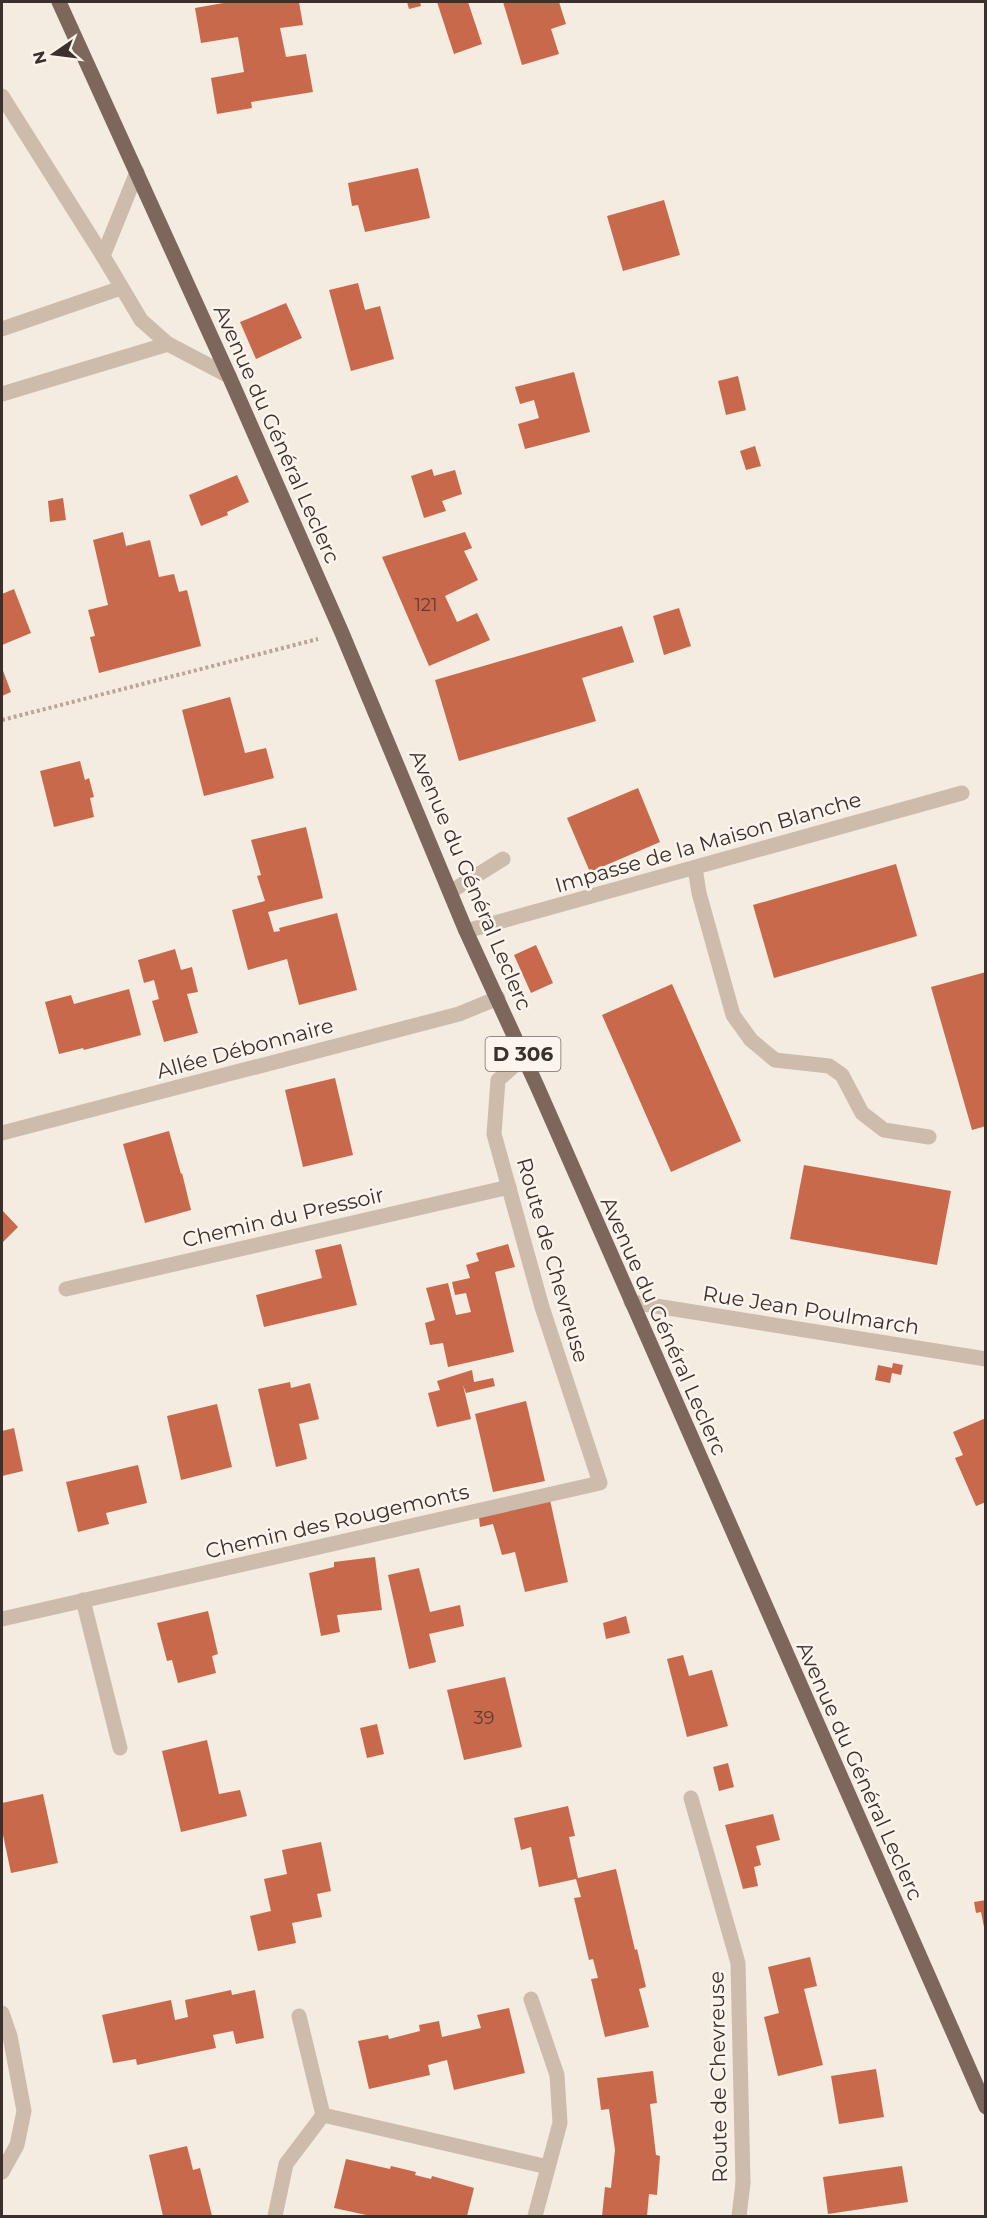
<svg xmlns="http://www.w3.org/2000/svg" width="987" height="2218" font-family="Montserrat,sans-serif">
	<rect width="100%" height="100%" fill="#f4ebe1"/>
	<!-- building -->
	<g fill="#c8694b">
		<path d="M229 2H299L303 25 280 28 286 57 306 54 313 92 251 102 252 108 217 114 211 78 244 72 238 37 201 43 195 8Z"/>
		<path d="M407 2H420L421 6 409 9Z"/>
		<path d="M437 2H468L482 44 454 54Z"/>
		<path d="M503 2H559L566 24 551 29 559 54 522 65Z"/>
		<path d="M418 168 430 218 365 232 358 205 352 206 348 183Z"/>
		<path d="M664 200 680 255 623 271 607 216Z"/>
		<path d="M358 283 365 310 380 306 394 359 351 371 329 290Z"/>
		<path d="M286 303 302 338 256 359 240 322Z"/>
		<path d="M574 372 590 432 525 449 518 424 539 418 534 400 520 404 515 387Z"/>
		<path d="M738 376 746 410 726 415 718 381Z"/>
		<path d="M755 446 761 466 746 470 740 451Z"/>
		<path d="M432 469 434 476 455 470 462 494 442 501 446 511 424 518 411 476Z"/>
		<path d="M237 475 249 502 227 512 228 515 201 526 189 495Z"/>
		<path d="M63 498 66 520 50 522 48 501Z"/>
		<path d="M123 532 126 546 150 540 159 577 174 574 179 592 187 590 201 646 99 673 90 637 95 636 88 610 108 605 93 540Z"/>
		<path d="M465 532 472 548 464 551 478 580 445 596 457 622 477 613 490 640 429 666 382 557Z"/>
		<path d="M14 589 31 633 2 645V594Z"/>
		<path d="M679 608 691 646 664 655 653 616Z"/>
		<path d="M622 626 634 662 582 678 596 721 459 761 435 680Z"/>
		<path d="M2 668 11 692 2 696Z"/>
		<path d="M230 697 245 753 266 748 274 778 204 796 182 710Z"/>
		<path d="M80 761 85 780 89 778 94 797 90 798 94 817 54 827 40 771Z"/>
		<path d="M638 788 660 842 590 872 567 818Z"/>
		<path d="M306 827 323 898 268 912 274 932 280 931 279 928 337 913 357 990 299 1005 287 959 248 970 232 910 265 901 257 876 261 875 251 840Z"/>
		<path d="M896 864 917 936 774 978 753 905Z"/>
		<path d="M536 945 553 983 531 993 514 955Z"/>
		<path d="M175 949 181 970 192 967 198 992 187 994 198 1033 164 1042 152 1001 159 999 154 980 144 983 138 960Z"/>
		<path d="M986 972V1126L972 1130 931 987Z"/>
		<path d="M672 984 741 1141 671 1172 602 1015Z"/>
		<path d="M129 989 141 1035 84 1050 83 1048 59 1054 45 1002 71 995 74 1004Z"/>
		<path d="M335 1078 353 1155 303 1167 285 1090Z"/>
		<path d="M169 1131 181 1174 182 1173 191 1210 145 1223 123 1144Z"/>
		<path d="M804 1165 951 1191 937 1265 790 1239Z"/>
		<path d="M2 1210 18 1227 2 1243Z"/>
		<path d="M341 1244 357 1305 264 1327 256 1295 322 1278 315 1250Z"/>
		<path d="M508 1244 515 1267 495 1272 514 1352 448 1367 443 1343 430 1345 425 1323 435 1320 426 1288 448 1283 456 1315 471 1312 466 1293 455 1295 452 1282 470 1278 466 1265 479 1261 476 1253Z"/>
		<path d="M893 1363 903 1365 901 1375 892 1373 890 1383 875 1380 878 1365 892 1368Z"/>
		<path d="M472 1370 474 1382 493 1378 495 1386 466 1393 463 1385 471 1419 437 1427 428 1393 440 1390 437 1381Z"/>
		<path d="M290 1382 291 1388 310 1383 319 1419 299 1424 307 1459 276 1467 258 1389Z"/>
		<path d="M526 1401 545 1481 493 1492 475 1414Z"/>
		<path d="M217 1404 232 1467 181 1480 167 1416Z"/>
		<path d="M986 1418V1502L976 1506 955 1458 963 1455 953 1432Z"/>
		<path d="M14 1428 23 1471 2 1476V1431Z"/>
		<path d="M138 1465 147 1503 106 1513 109 1524 78 1532 66 1482Z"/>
		<path d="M550 1500 568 1582 525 1592 515 1552 502 1555 493 1524 480 1527 479 1517Z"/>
		<path d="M375 1557 382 1610 337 1615 340 1632 321 1636 309 1573 334 1567V1562Z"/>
		<path d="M419 1568 430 1612 460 1605 464 1626 429 1634 436 1662 409 1669 388 1575Z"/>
		<path d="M208 1611 218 1654 212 1656 216 1673 178 1683 172 1660 167 1661 157 1623Z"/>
		<path d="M626 1616 630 1633 606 1639 603 1623Z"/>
		<path d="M683 1655 689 1676 712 1670 728 1726 687 1737 667 1659Z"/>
		<path d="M505 1677 522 1747 464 1760 447 1690Z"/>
		<path d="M377 1724 384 1754 367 1758 360 1728Z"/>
		<path d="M207 1740 219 1794 240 1790 247 1816 181 1832 162 1751Z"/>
		<path d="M728 1763 734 1787 719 1791 713 1767Z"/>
		<path d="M43 1794 58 1863 11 1873 2 1830V1803Z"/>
		<path d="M568 1806 575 1836 569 1837 578 1878 616 1869 635 1950 637 1949 646 1987 639 1989 649 2027 605 2037 591 1979 598 1978 593 1959 589 1960 574 1898 581 1897 576 1879 539 1887 531 1847 521 1850 514 1818Z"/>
		<path d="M773 1814 780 1840 756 1846 761 1865 754 1867 758 1886 743 1889 725 1825Z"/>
		<path d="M321 1842 331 1891 317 1894 322 1917 292 1923 296 1943 258 1951 250 1916 271 1911 264 1879 287 1874 282 1850Z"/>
		<path d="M986 1900V1927H984L981 1912 976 1913 974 1902Z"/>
		<path d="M810 1957 817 1986 804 1989 823 2065 778 2076 764 2017 779 2013 768 1967Z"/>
		<path d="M231 1990 232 1995 255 1990 264 2038 236 2044 233 2031 213 2035 216 2048 137 2065 136 2059 113 2063 102 2015 171 2000 175 2020 188 2017 185 2000Z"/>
		<path d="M509 2008 525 2073 454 2090 447 2060 428 2065 430 2075 369 2089 358 2041 388 2035 389 2039 420 2031 419 2025 439 2021 442 2037 481 2028 477 2015Z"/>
		<path d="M876 2069 884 2117 839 2124 831 2076Z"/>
		<path d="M653 2071 657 2103 650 2104 656 2155 660 2156 657 2195 649 2194 647 2216H602L605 2187 611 2188 615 2150 609 2109 601 2110 597 2078Z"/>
		<path d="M187 2146 193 2170 200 2168 212 2216H163L149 2155Z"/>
		<path d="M346 2159 390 2169 391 2166 416 2172 415 2175 431 2179 432 2176 474 2188 467 2216H371L334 2208Z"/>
		<path d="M902 2166 908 2202 828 2214 823 2177Z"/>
	</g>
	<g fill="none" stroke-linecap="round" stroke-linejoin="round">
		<!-- path -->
		<path stroke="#b9a596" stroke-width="4" stroke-dasharray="3 3" stroke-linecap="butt" d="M2 720 318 639"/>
		<!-- service -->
		<g stroke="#cdbbac" stroke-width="15">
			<path d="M2 329 121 288"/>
			<path d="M2 394 168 344"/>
			<path d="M695 868 699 893 733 1015 751 1040 775 1060 829 1066 842 1075 862 1113 884 1130 929 1137"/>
			<path d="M450 892 503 859"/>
			<path d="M2 1133 459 1014 498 998"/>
			<path d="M2 2013 10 2036 24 2111 17 2145 2 2172"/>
		</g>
		<!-- pedestrian -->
		<path stroke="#cdbbac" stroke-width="15" d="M691 1798 738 1963 743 2183"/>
		<!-- minor -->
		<g stroke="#cdbbac" stroke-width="15">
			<path d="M2 96 103 256"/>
			<path d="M137 172 103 256 141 320 168 344 229 376"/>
			<path d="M466 931 962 793"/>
			<path d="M66 1289 509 1187"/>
			<path d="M631 1302 986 1359"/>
			<path d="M83 1600 120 1748"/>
			<path d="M2 1619 600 1483 542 1307 494 1134 498 1080 524 1057"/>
			<path d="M531 1999 557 2075 560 2123 535 2216"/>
			<path d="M299 2016 323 2115 548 2167"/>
			<path d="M275 2216 286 2164 323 2115"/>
			<path d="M739 2216 743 2183"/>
		</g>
		<!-- primary -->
		<path stroke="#7d675c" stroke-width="15" d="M59 2 229 376 342 633 466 931 537 1086 986 2107"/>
	</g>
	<g text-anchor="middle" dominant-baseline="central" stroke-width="5" stroke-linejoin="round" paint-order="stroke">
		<!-- number labels -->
		<g font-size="18" fill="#5e3e33">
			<text x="426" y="605">121</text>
			<text x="484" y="1718">39</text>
		</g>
		<!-- shield labels -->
		<rect fill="#fbf5ee" stroke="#756b66" stroke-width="1.5" x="485.5" y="1037" width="75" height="34" rx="4.5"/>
		<g font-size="20" font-weight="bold" fill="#3b302b">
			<text x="523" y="1054">D 306</text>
		</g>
		<!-- street labels -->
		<g font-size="21" fill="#3b302b" stroke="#fbf5ee">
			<text transform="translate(277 434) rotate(66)">Avenue du Général Leclerc</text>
			<text transform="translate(708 842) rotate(-16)">Impasse de la Maison Blanche</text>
			<text transform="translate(471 880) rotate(67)">Avenue du Général Leclerc</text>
			<text transform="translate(245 1048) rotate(-15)">Allée Débonnaire</text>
			<text transform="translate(283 1217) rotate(-13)">Chemin du Pressoir</text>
			<text transform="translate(553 1260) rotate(74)">Route de Chevreuse</text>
			<text transform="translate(811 1310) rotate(9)">Rue Jean Poulmarch</text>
			<text transform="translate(664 1326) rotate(66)">Avenue du Général Leclerc</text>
			<text transform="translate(337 1521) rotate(-13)">Chemin des Rougemonts</text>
			<text transform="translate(860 1771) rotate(66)">Avenue du Général Leclerc</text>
			<text transform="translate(718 2077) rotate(-91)">Route de Chevreuse</text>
		</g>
	</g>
	<!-- border -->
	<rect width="987" height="2218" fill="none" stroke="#3b302b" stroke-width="6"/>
	<!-- north arrow -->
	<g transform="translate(54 54) rotate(256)" stroke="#fbf5ee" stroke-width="4.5" paint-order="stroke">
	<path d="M0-4.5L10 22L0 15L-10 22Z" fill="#3b302b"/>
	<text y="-9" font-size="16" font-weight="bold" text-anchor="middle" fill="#3b302b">N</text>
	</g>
</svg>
